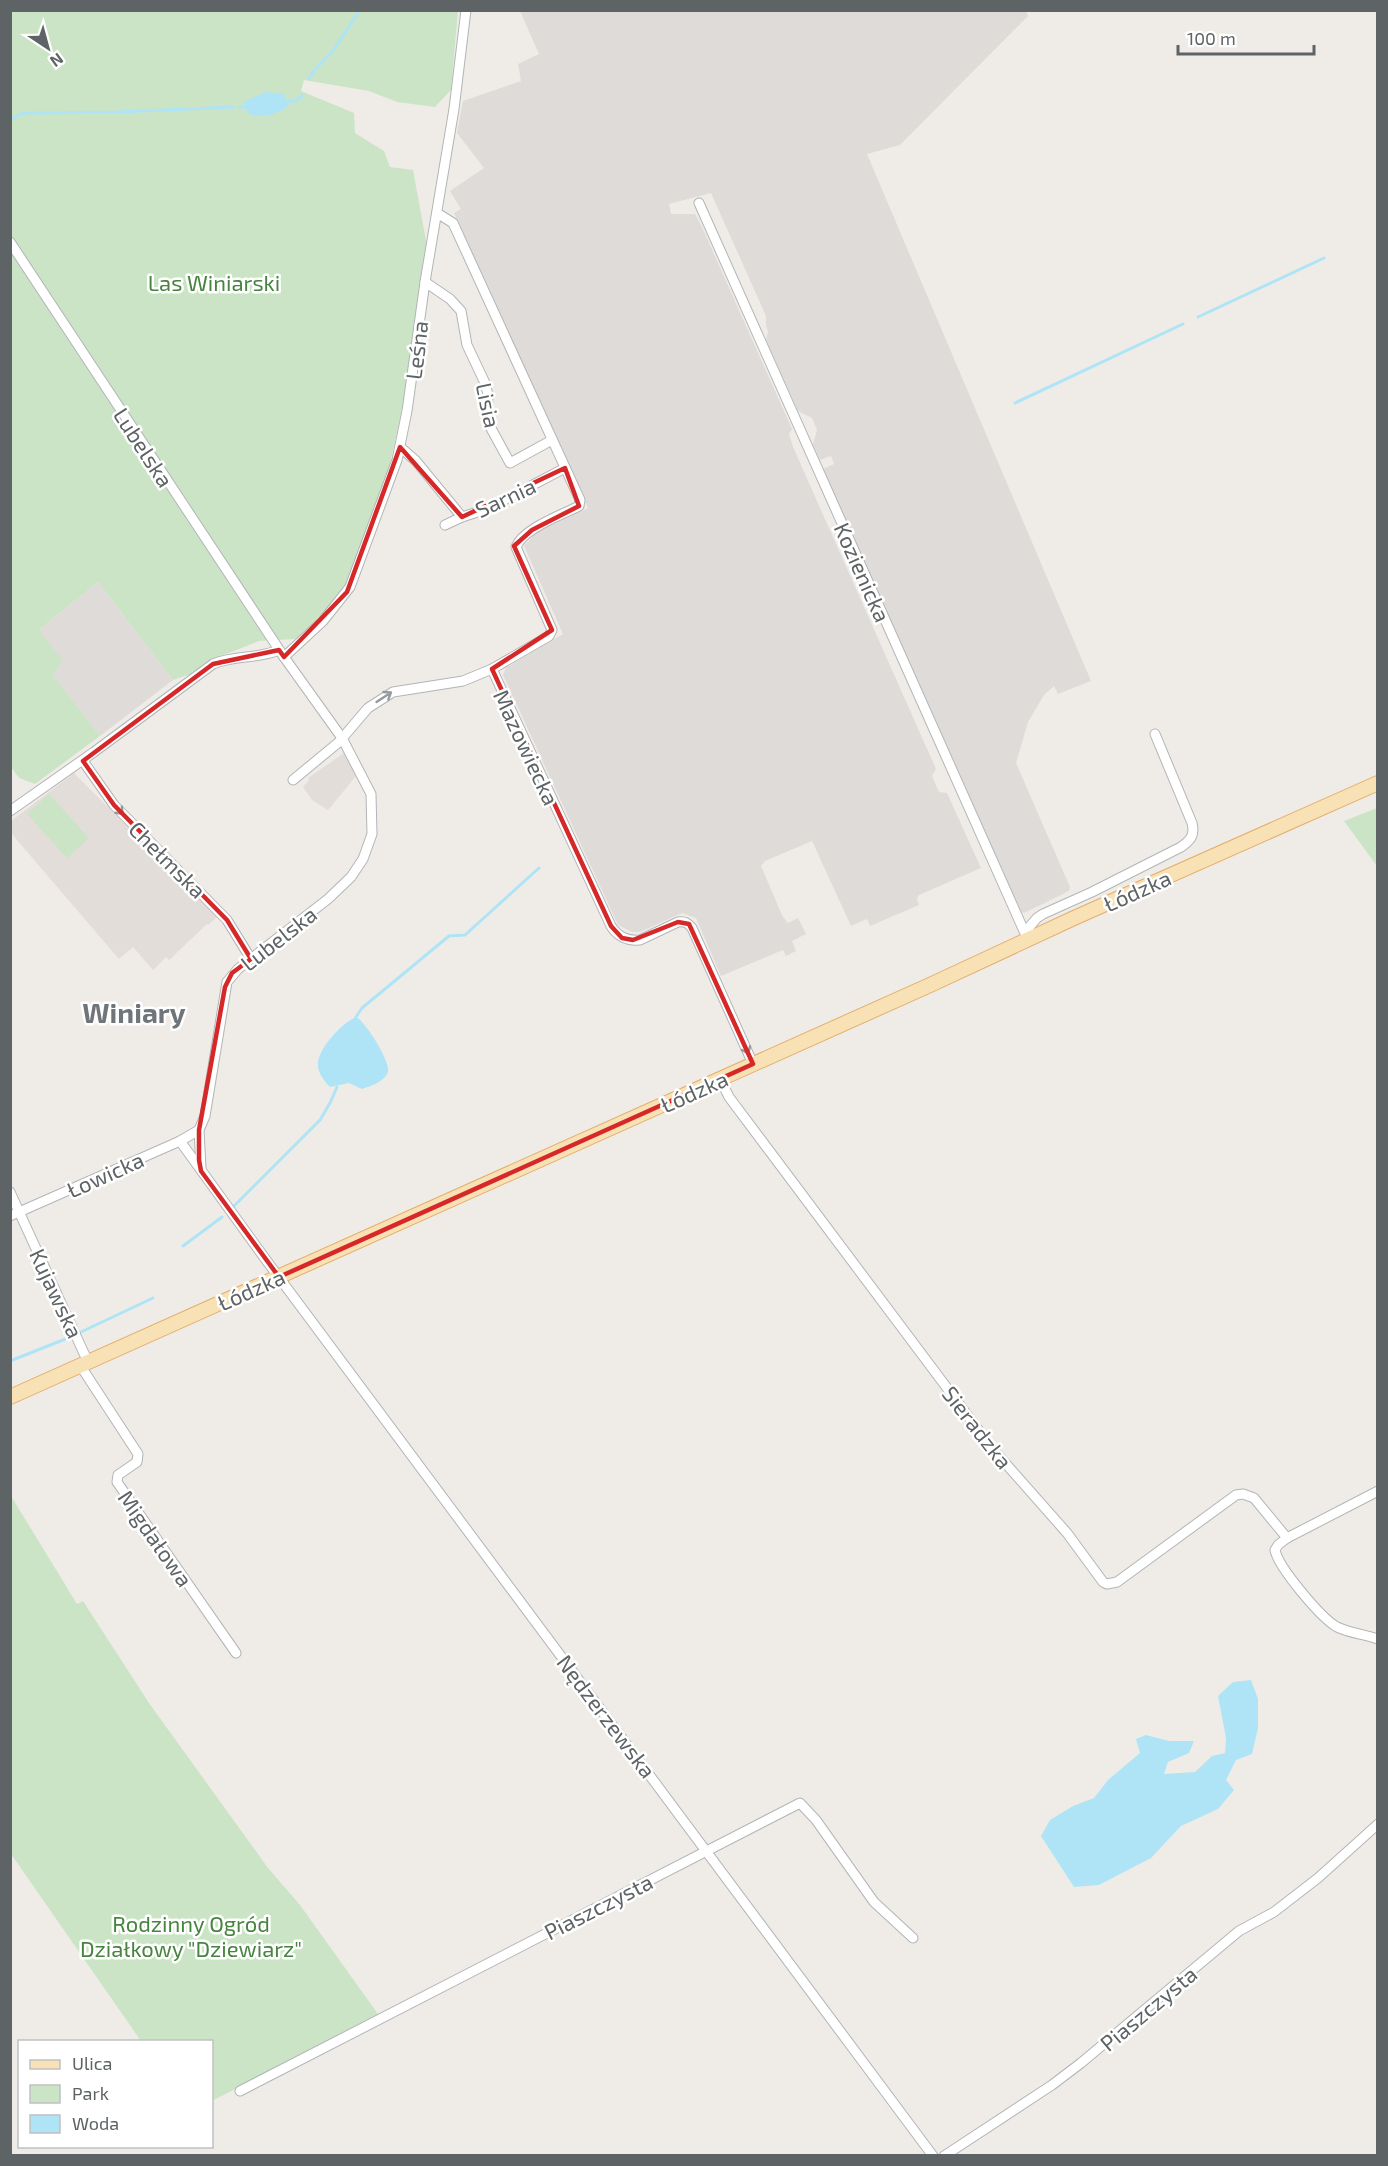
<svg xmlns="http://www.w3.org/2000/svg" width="1388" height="2166" font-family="'Exo 2',sans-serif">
	<rect width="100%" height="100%" fill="#efece7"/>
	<!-- industrial -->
	<g fill="#dedbd9">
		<path d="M520 11H1026L1028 16 900 145 867 154 1091 681 1058 694 1054 686 1044 695 1028 722 1016 763 1070 887 1069 891 1024 913 1021 911 823 469 834 464 831 456 820 460 813 444 817 430 812 418 798 411 766 340 768 332 766 325V316L711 193 669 204 671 214H695L702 227 792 429 789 434 793 447 936 769 932 776 939 792 947 793 981 868 919 895 917 899 919 905 870 926 867 919 851 926 812 841 765 861 761 866 782 915 788 923 798 918 806 934 792 941 796 951 786 956 783 950 721 976 696 918 682 913 640 932H632L618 925 503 675 506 668 563 634 524 546 536 533 588 508 454 213 461 209 450 191 484 168 457 133 463 101 521 81 518 64 539 54Z"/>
		<path d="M98 582 173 680 100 736 26 641Z"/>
	</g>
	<!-- education -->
	<g fill="#e2ddd8">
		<path d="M344 753 356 776 328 810 312 800 303 787 309 780 308 778Z"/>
		<path d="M74 773 217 917 208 925 207 924 169 960 166 957 153 970 133 947 119 959 11 833V821Z"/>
	</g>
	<!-- green -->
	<g fill="#cbe4c6">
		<path d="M11 11H458L451 90 435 107 397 102 369 91 304 80 301 91 354 113 355 133 384 151 390 167 413 170 427 246 406 390 388 473 349 579 343 590 325 611 296 639 259 641 211 660 191 674 173 680 98 582 39 630 62 660 53 675 100 736 35 784 19 778 11 767Z"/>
		<path d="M49 794 89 838 67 858 27 814Z"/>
		<path d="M1377 808V866L1344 821Z"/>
		<path d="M11 1496 77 1604 83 1601 149 1703 268 1868 300 1905 378 2014 212 2101V2042L141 2041 11 1854Z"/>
	</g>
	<!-- water -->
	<g fill="#afe4f7">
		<path d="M266 92 284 94 288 107C275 114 262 120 248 113L243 102Z"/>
		<path d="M356 1017C365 1021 391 1062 388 1072 384 1082 371 1086 362 1089L349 1083 330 1087C325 1082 318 1073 318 1066 316 1050 343 1022 356 1017Z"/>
		<path d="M1251 1680 1258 1699V1728L1252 1754 1236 1760 1226 1780 1234 1790 1218 1809 1181 1826 1151 1858 1099 1885 1074 1887 1041 1836 1050 1820 1073 1806 1094 1798 1108 1780 1140 1753 1136 1739 1146 1735 1169 1741H1194L1189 1753 1168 1762 1164 1774 1195 1772 1212 1756 1225 1753 1226 1738 1218 1696 1233 1682Z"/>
	</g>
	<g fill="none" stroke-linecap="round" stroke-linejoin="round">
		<!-- stream -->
		<g stroke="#afe4f7" stroke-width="3">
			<path d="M309 79 313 72 333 51 360 10"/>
			<path d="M287 102 295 101 303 95"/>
			<path d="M240 107H244"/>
			<path d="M10 120 20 114 27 113 117 112 234 107"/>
			<path d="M1198 317 1324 258"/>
			<path d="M1015 403 1183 324"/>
			<path d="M356 1017 362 1008 449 936 465 935 539 868"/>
			<path d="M234 1206 320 1120 330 1103 337 1087"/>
			<path d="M183 1246 222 1217"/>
			<path d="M81 1332 153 1298"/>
			<path d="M10 1361 68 1338"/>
		</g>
		<defs>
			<g id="minor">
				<path d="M699 203 1028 940"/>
				<path d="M10 242 284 657 342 738 371 794 372 834 363 859 351 877 328 899 238 969 227 982 205 1116 199 1130 201 1168"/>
				<path d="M425 282 450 299 461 311 467 345 485 383 488 395 487 421 510 463 552 440"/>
				<path d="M400 447 416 461 462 517"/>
				<path d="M445 525 462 517 487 509 565 468"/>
				<path d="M284 657 323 621 350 587 397 460 407 411 425 282 454 109 466 10"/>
				<path d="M492 669 611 926C618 937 627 941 640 940L678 922C685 921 688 923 692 928L753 1064"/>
				<path d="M83 761 114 805 227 920 251 959"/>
				<path d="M293 780 339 742 368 708 393 692 463 681 492 669 549 636 552 630 516 547C523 529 559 516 577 507L579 506 580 500 453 223 437 213"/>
				<path d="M10 811 94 752 213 664C234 655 258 659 279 650"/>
				<path d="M1025 932 1037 918 1043 914 1092 892 1181 847C1191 840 1195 835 1192 823L1155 734"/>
				<path d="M720 1079 729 1097 992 1448 1067 1533 1103 1582 1107 1584 1117 1582 1236 1495 1243 1494 1254 1498 1287 1538"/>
				<path d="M180 1141 269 1264 933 2156"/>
				<path d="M10 1192 88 1362"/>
				<path d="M10 1216 180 1141 199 1130"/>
				<path d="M80 1365 138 1454 137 1462 118 1475 117 1482 236 1653"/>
				<path d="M1378 1491 1287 1538 1278 1545 1275 1550C1278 1567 1321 1618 1337 1627 1349 1633 1364 1634 1378 1639"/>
				<path d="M240 2091 800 1803 816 1820 874 1902 913 1938"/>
				<path d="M944 2156 1052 2085 1081 2063 1239 1931 1274 1912 1318 1878 1378 1824"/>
			</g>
			<path id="primary" d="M10 1397 930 985 1074 918 1378 783"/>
		</defs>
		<!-- minor casing -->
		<use href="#minor" stroke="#b2b5b8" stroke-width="11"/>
		<!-- primary casing -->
		<use href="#primary" stroke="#e4ae6b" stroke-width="16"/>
		<!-- minor -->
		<use href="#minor" stroke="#fff" stroke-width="9"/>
		<!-- primary -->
		<use href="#primary" stroke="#f8e1b4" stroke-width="14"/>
	</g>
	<!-- one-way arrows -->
	<defs><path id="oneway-shaft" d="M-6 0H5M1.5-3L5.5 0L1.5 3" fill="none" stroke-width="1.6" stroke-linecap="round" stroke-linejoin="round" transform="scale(1.5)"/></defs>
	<g stroke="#969a9c">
		<use href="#oneway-shaft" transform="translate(384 697) rotate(-33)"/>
		<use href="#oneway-shaft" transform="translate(117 808) rotate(46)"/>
		<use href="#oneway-shaft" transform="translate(745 1046) rotate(66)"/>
	</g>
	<!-- marked area -->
	<path fill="none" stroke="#d62828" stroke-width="4.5" stroke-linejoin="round" d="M400 447 462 517 565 468 579 506 532 530 514 546 552 630 492 669 611 926 622 938 633 940 678 922 689 924 753 1064 279 1277 201 1171 199 1160V1130L225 987 232 973 251 959 227 920 114 805 83 761 213 664 279 650 284 657 347 592Z"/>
	<g text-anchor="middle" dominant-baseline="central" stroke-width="5" stroke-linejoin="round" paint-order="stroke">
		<!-- park labels -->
		<g font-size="22" fill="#47843f" stroke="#fff">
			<text x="214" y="282">Las Winiarski</text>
			<text x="191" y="1923">Rodzinny Ogród<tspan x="191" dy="25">Działkowy "Dziewiarz"</tspan></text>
		</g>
		<!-- street labels -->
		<g font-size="22" fill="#5e6366" stroke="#fff">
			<text transform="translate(416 350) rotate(-83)">Leśna</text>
			<text transform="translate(489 405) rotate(78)">Lisia</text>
			<text transform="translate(144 447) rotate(57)">Lubelska</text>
			<text transform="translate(505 497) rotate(-25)">Sarnia</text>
			<text transform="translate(863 572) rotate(66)">Kozienicka</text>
			<text transform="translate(527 747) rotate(65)">Mazowiecka</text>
			<text transform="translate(168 859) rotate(45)">Chełmska</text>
			<text transform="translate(1137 890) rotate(-24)">Łódzka</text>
			<text transform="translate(278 938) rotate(-38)">Lubelska</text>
			<text transform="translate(694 1091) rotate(-24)">Łódzka</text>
			<text transform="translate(105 1174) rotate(-24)">Łowicka</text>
			<text transform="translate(251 1289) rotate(-24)">Łódzka</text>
			<text transform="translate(57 1293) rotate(65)">Kujawska</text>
			<text transform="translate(978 1427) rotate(52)">Sieradzka</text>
			<text transform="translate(156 1538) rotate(55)">Migdałowa</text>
			<text transform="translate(607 1716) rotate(53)">Nędzerzewska</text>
			<text transform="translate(598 1906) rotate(-27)">Piaszczysta</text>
			<text transform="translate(1148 2008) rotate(-40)">Piaszczysta</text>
		</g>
		<!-- district labels -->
		<g font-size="28" font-weight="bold" fill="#6f7578" stroke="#fff">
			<text x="134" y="1012">Winiary</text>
		</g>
	</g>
	<!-- border -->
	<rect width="1388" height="2166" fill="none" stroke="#5e6366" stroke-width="24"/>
	<!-- legend -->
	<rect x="18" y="2040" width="195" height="108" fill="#ffffff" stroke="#bfc1c2" stroke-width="1.5"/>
	<rect x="30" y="2060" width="30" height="9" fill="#f8e1b4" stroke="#bfc1c2" stroke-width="1.5"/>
	<text x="72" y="2070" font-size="18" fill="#5e6366">Ulica</text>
	<rect x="30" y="2085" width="30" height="18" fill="#cbe4c6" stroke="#bfc1c2" stroke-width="1.5"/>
	<text x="72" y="2100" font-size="18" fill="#5e6366">Park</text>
	<rect x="30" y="2115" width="30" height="18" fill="#afe4f7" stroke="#bfc1c2" stroke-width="1.5"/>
	<text x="72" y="2130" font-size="18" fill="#5e6366">Woda</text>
	<!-- north arrow -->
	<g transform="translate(48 48) rotate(144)" stroke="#ffffff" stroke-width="4.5" paint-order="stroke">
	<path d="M0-4.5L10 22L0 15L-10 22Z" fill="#5e6366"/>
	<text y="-9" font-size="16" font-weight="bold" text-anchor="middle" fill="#5e6366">N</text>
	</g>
	<!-- scale -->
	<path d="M1178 45v9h136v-9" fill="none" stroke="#5e6366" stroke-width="3"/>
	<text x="1187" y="45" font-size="18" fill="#5e6366" stroke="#ffffff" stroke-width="4.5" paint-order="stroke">100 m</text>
</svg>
